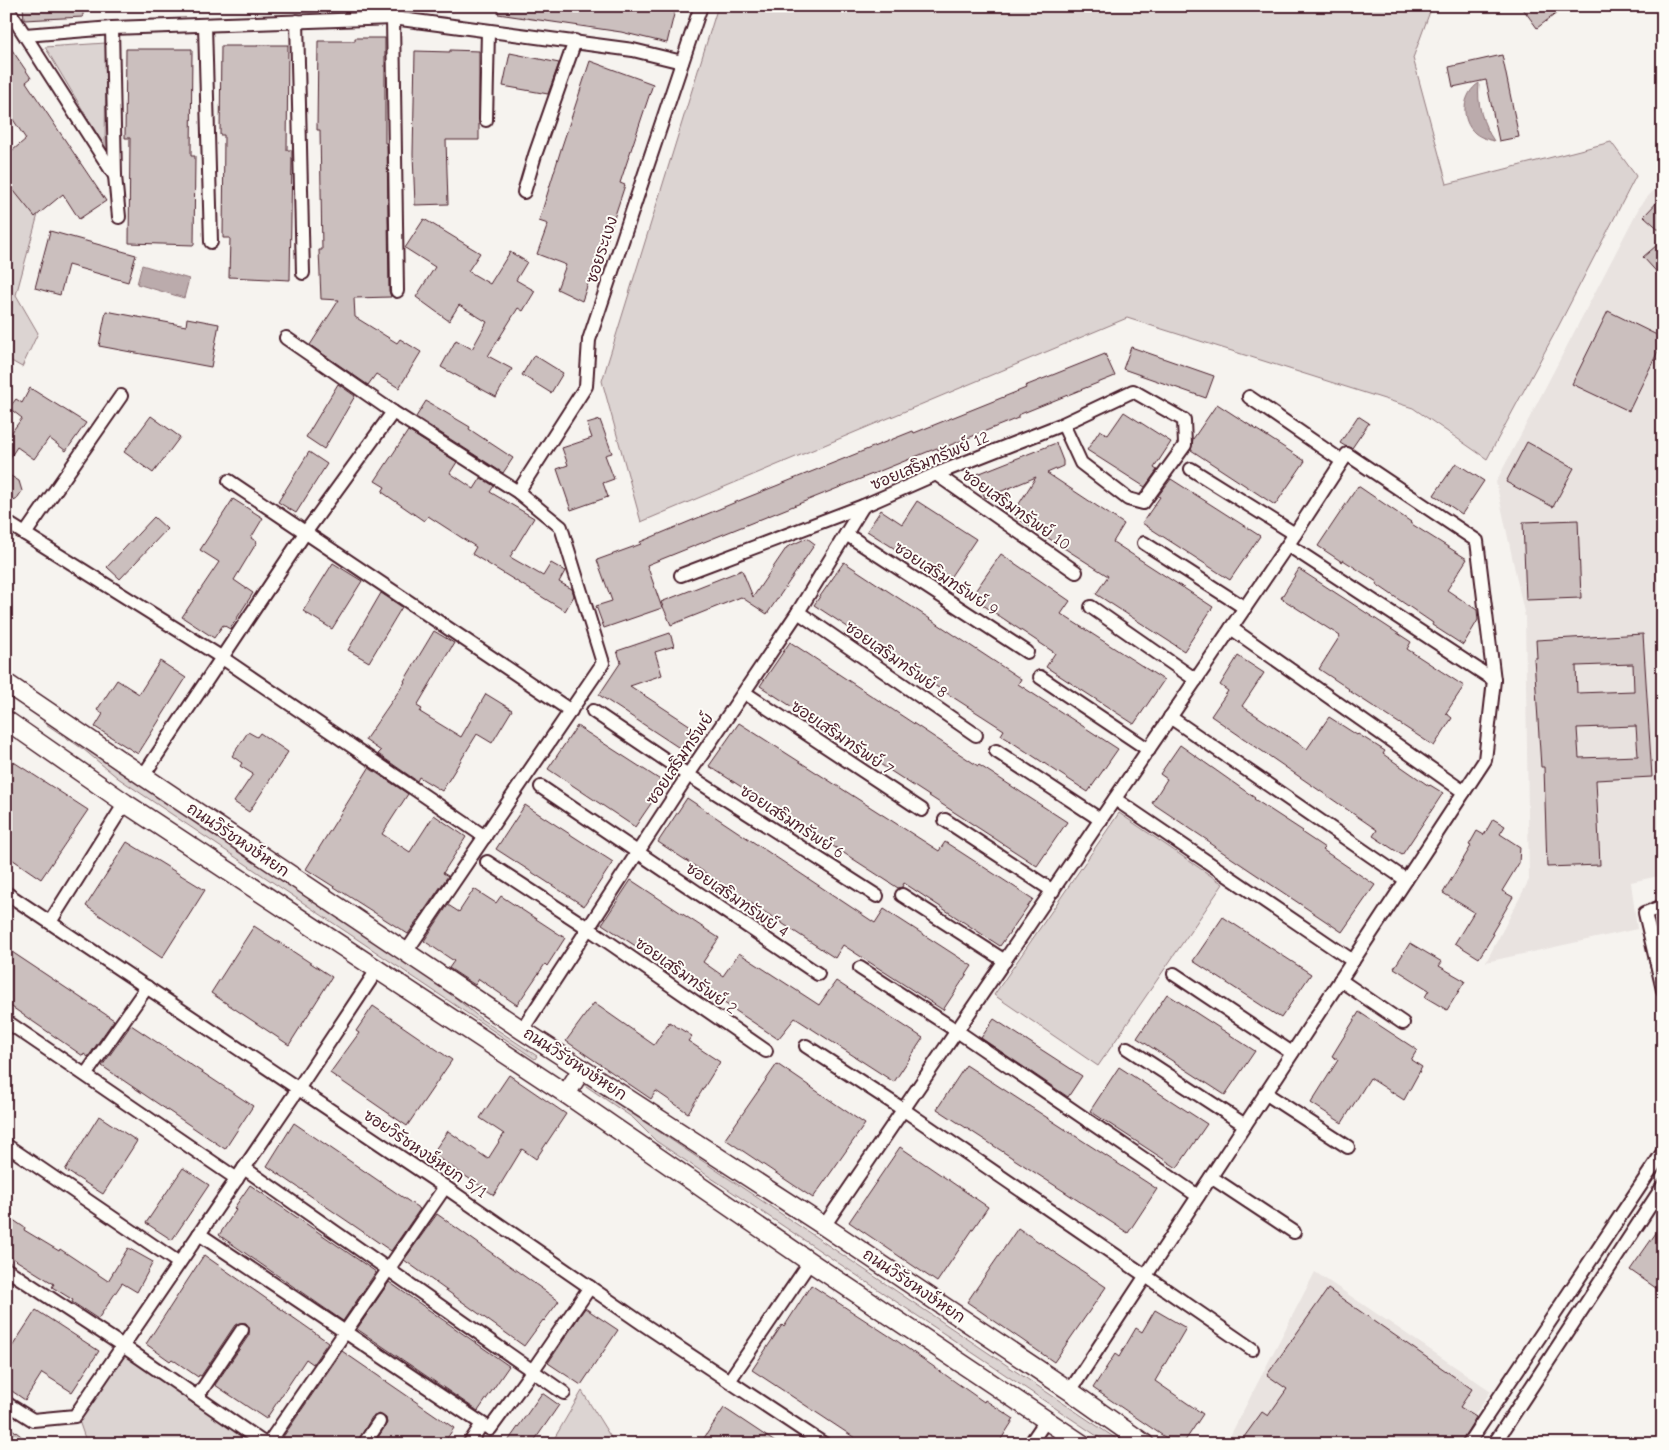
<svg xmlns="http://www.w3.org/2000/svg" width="1669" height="1450" font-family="'Comic Neue','Playpen Sans Thai',sans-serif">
	<rect width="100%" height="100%" fill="#f6f3ef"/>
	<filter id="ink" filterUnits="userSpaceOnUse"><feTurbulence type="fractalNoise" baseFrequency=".02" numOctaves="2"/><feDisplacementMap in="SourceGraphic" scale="10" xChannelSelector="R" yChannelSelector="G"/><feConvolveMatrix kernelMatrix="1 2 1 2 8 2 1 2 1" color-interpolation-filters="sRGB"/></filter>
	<g filter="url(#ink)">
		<!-- built -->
		<g fill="#e9e3e0">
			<path d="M1663 185V875L1631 882 1637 929 1486 962 1529 880 1525 617 1496 482 1641 204 1657 187Z"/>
			<path d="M1315 1272 1491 1391 1455 1444H1226Z"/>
		</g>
		<!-- green -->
		<g fill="#dcd4d2" stroke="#937a7e">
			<path d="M718 6H1432L1413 58 1447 184 1611 142 1636 176 1558 327 1487 459 1413 408 1127 318 641 522 602 381Z"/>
			<path d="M106 43 105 147 45 47Z"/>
			<path d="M6 138 43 196 16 295 38 333 22 367 6 358Z"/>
			<path d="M45 719 445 989 481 1019 537 1056 535 1059 118 778 83 749 43 722Z"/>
			<path d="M1119 813 1223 884 1098 1066 994 995Z"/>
			<path d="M585 1082 1124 1444H1109L656 1141 633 1118 583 1084Z"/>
			<path d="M124 1352 258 1444H87L78 1418Z"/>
			<path d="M582 1391 615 1444H551Z"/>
		</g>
		<!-- water -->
		<g fill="#bbabac" stroke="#8e7378">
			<path d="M1479 83C1477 105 1482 123 1494 141 1487 139 1481 138 1475 133 1460 120 1462 94 1479 83Z"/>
			<path d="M142 265 189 279 184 298 137 284Z"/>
		</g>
		<!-- building -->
		<g fill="#cbbfbe" stroke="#4a1f2b" fill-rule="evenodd">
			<path d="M23 6H83V17L24 20Z"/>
			<path d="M499 6H676L667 43 621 32 498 14Z"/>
			<path d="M1521 6H1566L1537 28Z"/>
			<path d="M355 38H385V143H387L389 291 391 297 354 298 355 317 397 343 400 339 421 352 399 388 376 374 368 385 310 345 339 300 321 299 319 250H322L320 130H317L318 41H355Z"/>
			<path d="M6 41 31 78 26 82 106 201 79 219 63 194 35 217 6 181V156L26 139 6 109Z"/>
			<path d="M258 45H288L287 150H292V158L290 280 229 277 230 238H223L224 135H220L221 46H258Z"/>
			<path d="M126 49H192L191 156H195L194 245 129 243 130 138H125Z"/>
			<path d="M450 50 479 51V140H446L448 204 415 205 413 154 415 51 450 52Z"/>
			<path d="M510 53 559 63 548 94 503 86Z"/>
			<path d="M1502 55 1519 137 1499 141 1486 80 1453 87 1449 67Z"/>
			<path d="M590 61 653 84 620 183 625 185 597 270 593 269 582 301 557 289 566 265 537 254 548 224 539 221 562 146Z"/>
			<path d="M1663 196V233L1644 216Z"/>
			<path d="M424 219 480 253 468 271 490 284 510 252 527 262 516 280 535 291 523 311 518 308 488 356 512 369 496 397 441 367 456 340 472 349 487 322 459 305 449 321 416 297 435 267 405 248Z"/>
			<path d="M50 231 136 255 128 282 68 265 60 295 35 288Z"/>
			<path d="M1663 240V279L1643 257Z"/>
			<path d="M106 311 186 326 187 318 219 324 211 367 99 346Z"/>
			<path d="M1608 311 1663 338V341L1629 411 1572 384Z"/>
			<path d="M1131 347 1214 376 1206 398 1123 369Z"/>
			<path d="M1105 354 1115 376 1018 415V418L938 450 937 448 647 565 662 608 604 628 596 606 612 601 597 560 641 544 640 542 736 502 913 431 914 433 1026 388 1025 386Z"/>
			<path d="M534 355 563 373 551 393 522 375Z"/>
			<path d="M338 384 355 396 324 449 306 437Z"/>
			<path d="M30 388 86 423 66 451 49 438 34 459 17 447 6 464V440L22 418 9 408 16 399 22 403Z"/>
			<path d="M426 401 470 427 469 429 513 458 503 473 416 417Z"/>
			<path d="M1217 404 1305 461 1275 505 1191 450 1193 439Z"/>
			<path d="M1124 412 1171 442 1154 468 1157 470 1145 487 1087 450 1100 430 1108 435Z"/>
			<path d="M151 416 180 437 153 473 124 452Z"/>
			<path d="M1358 416 1369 423 1352 448 1345 446 1340 443Z"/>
			<path d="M600 420 612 453 605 455 614 479 603 483 608 497 571 510 557 469 568 465 562 448 592 438 587 424Z"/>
			<path d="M408 431 457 462 450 473 474 489 481 478 494 486 490 492 534 518 510 557 543 576 551 563 565 571 559 582 572 589 574 596 565 611 472 554 476 547 428 516 424 521 382 492 385 487 375 481Z"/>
			<path d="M1527 442 1574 468 1553 507 1506 482Z"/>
			<path d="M1056 443 1063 461V466L1047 473 1124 524 1113 542 1213 607 1184 651 1096 594 1108 576 1012 515 1036 477 985 498 975 475Z"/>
			<path d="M309 452 327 464 296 513 278 502Z"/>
			<path d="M1456 463 1484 481 1462 514 1434 495Z"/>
			<path d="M6 473 19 481 22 491 16 500 6 503Z"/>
			<path d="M1171 479 1260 536 1230 580 1142 523 1160 497 1158 496Z"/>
			<path d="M1358 486 1411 522 1410 523 1467 559 1447 590 1477 610 1478 620 1463 645 1432 625 1433 623 1376 584 1377 582 1343 560 1342 562 1318 546Z"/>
			<path d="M233 499 263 518 251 538 257 542 234 580 253 593 230 629 223 625 214 638 182 617 219 562 200 550Z"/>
			<path d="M917 501 976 539 947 582 867 531 881 510 902 524Z"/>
			<path d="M154 517 167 529 120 579 107 567Z"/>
			<path d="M1578 520 1581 598 1526 600 1523 522Z"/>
			<path d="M807 538 815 544 767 614 741 597 671 625 661 602 742 570 753 597 787 547Z"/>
			<path d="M1001 554 1070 601 1061 614 1164 680 1134 724 1046 667 1055 653 971 597Z"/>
			<path d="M844 562 1021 679 1018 684 1118 749 1088 792 1001 735 1004 730 917 674 918 673 814 605Z"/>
			<path d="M333 563 362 581 332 629 303 611Z"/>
			<path d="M1299 569 1411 642 1407 649 1464 686 1446 713 1452 718 1434 746 1348 690 1349 689 1319 669 1340 636 1281 598Z"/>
			<path d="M381 593 402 607 369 662 348 650Z"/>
			<path d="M434 631 454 643 417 706 422 709 420 712 461 737 486 694 512 710 492 743 477 734 442 791 419 777 417 781 378 754 381 751 365 740 405 682 404 681Z"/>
			<path d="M670 633 674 646 655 652 662 675 630 686 700 732 687 753 599 695 621 662 617 651Z"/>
			<path d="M1643 634 1652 777 1596 780 1600 865 1547 867 1544 767H1541L1534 658H1537L1536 640ZM1633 664 1634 691 1577 693 1576 666ZM1636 726 1638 756 1579 758 1577 728Z"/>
			<path d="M790 642 978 766 979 765 1067 822 1037 866 760 686Z"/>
			<path d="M1238 656 1264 673 1242 706 1269 724 1307 749 1329 717 1357 735 1358 734 1385 751 1383 754 1429 786 1430 785 1443 793 1402 855 1373 836 1377 830 1211 716 1228 691 1220 685Z"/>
			<path d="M160 661 186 678 138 754 95 727 103 714 97 710 117 680 139 694Z"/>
			<path d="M739 723 939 851 945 842 1033 899 1000 946 904 883 902 887 898 888 709 766Z"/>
			<path d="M577 726 665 783 635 827 548 769Z"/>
			<path d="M248 732 257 737 260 733 288 752 249 812 234 802 253 774 240 766 242 763 232 756Z"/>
			<path d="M1180 745 1255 798 1254 799 1303 831 1301 832 1325 848 1323 850 1375 885 1342 932 1209 843 1210 842 1152 803 1167 779 1160 774Z"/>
			<path d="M6 757 88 810 41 879 6 855Z"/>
			<path d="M369 768 408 794 382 834 410 852 434 815 466 837 443 873 448 876 408 934 306 869Z"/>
			<path d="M687 798 875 923 884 909 972 966 943 1010 843 945 835 958 658 842Z"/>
			<path d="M525 805 613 862 584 906 496 849Z"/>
			<path d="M1493 819 1505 826 1500 834 1520 847 1519 863 1502 891 1513 897 1492 933 1494 934 1479 958 1455 943 1474 912 1443 893 1471 846 1469 845 1477 831 1484 835Z"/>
			<path d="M127 842 205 890 162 958 86 906Z"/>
			<path d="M631 880 719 938 703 962 723 976 739 953 819 1005 836 981 923 1038 894 1082 795 1018 778 1039 690 980 689 981 602 924Z"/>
			<path d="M474 889 496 903 501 896 565 938 547 966 545 964 517 1005 479 979 475 985 449 968 454 961 424 941 448 905 459 912Z"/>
			<path d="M1223 917 1311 974 1281 1018 1193 961Z"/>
			<path d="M254 926 332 977 289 1045 211 993Z"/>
			<path d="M1410 943 1442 962 1439 966 1465 981 1447 1010 1425 997 1429 990 1394 968Z"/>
			<path d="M6 948 114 1020 88 1057 84 1054 83 1056 6 1003Z"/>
			<path d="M1167 994 1255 1051 1225 1095 1137 1038Z"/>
			<path d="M594 1003 654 1045 669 1022 692 1036 688 1041 720 1062 688 1113 656 1091 651 1099 566 1041Z"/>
			<path d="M373 1006 452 1060 407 1126 330 1073 359 1033 356 1031Z"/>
			<path d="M1359 1012 1417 1050 1411 1060 1422 1067 1404 1100 1370 1078 1342 1123 1311 1103 1338 1060 1332 1056Z"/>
			<path d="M994 1019 1082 1076 1068 1097 981 1038Z"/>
			<path d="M131 1025 253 1106 225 1149 102 1066Z"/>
			<path d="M777 1064 865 1124 813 1198 725 1139Z"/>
			<path d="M966 1065 1157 1189 1128 1233 937 1109Z"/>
			<path d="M1119 1067 1207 1124 1177 1168 1090 1111Z"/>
			<path d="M509 1075 566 1114 536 1159 522 1149 494 1195 432 1154 448 1131 488 1159 504 1134 480 1118Z"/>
			<path d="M99 1116 137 1141 103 1194 65 1170Z"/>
			<path d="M294 1123 420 1209 391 1251 267 1166Z"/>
			<path d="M900 1147 988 1207 937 1282 849 1222Z"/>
			<path d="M183 1168 209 1185 172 1240 146 1223Z"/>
			<path d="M250 1185 376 1272 343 1321 219 1235 236 1210 234 1208Z"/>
			<path d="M437 1214 559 1301 544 1321 543 1320 524 1346 404 1260Z"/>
			<path d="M6 1215 25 1228 24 1230 59 1251 60 1249 108 1281 128 1248 153 1262 137 1292 122 1283 98 1319 72 1302 73 1300 52 1287 54 1284 6 1254Z"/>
			<path d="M1663 1223V1293L1630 1270Z"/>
			<path d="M1018 1228 1106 1287 1054 1362 967 1302Z"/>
			<path d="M204 1255 328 1342 313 1364 306 1359 266 1419 215 1385 249 1335V1327L246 1323H239L235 1325 201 1376 199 1375 198 1377 172 1359 170 1361 146 1344Z"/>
			<path d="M389 1282 509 1366 478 1411 357 1329Z"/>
			<path d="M811 1285 897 1341 984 1402 985 1400 1014 1419 998 1444H864L752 1370 782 1325 784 1327Z"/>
			<path d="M1328 1289 1472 1389 1460 1407 1476 1417 1460 1444H1239L1262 1412 1268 1416 1287 1389 1267 1375Z"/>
			<path d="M585 1308 618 1330 581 1385 548 1363Z"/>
			<path d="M36 1310 99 1351 72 1392 42 1373 25 1400 6 1387V1356Z"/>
			<path d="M1155 1310 1186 1328 1155 1381 1203 1414 1183 1444H1175L1093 1388 1115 1354 1119 1357 1136 1328 1142 1332Z"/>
			<path d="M342 1351 454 1428 443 1444H374L387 1423 386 1418 379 1414 372 1417 356 1444H293L283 1437Z"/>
			<path d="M542 1393 559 1405 532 1444H506Z"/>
			<path d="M724 1408 778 1444H700Z"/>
			<path d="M6 1424 31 1444H6Z"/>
		</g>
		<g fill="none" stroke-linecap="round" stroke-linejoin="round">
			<defs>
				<g id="street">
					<path d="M6 6 115 176"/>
					<path d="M393 18 397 291"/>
					<path d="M297 21 303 273"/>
					<path d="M205 25 211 242"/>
					<path d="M112 28 115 176 119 217"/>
					<path d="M25 35 112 28 393 18 633 50 682 62"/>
					<path d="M486 120 488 31"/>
					<path d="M524 192 535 155 575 41"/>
					<path d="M286 338 393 412 518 492 561 527 603 663 406 952"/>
					<path d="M1249 397 1342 461"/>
					<path d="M1191 469 1295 534"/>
					<path d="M936 474 1076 572"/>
					<path d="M229 481 571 711"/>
					<path d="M518 492 586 386 589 340 701 6"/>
					<path d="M6 522 221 657 485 837"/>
					<path d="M25 534 121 396"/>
					<path d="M846 534 1027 652"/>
					<path d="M1144 543 1245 608"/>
					<path d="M1288 545 1494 680"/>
					<path d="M681 575 863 506 936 474 1063 424 1133 391 1184 420 1185 445 1143 503 1128 499 1081 463 1063 424"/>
					<path d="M1091 607 1196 680"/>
					<path d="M798 612 976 735"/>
					<path d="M1231 628 1464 792"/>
					<path d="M1040 677 1149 750"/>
					<path d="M745 693 922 810"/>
					<path d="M593 711 688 775 877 896"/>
					<path d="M1170 717 1406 880"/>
					<path d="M996 751 1101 820"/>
					<path d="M143 776 305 533 393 412"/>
					<path d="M541 787 818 974"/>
					<path d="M1115 799 1353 961"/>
					<path d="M945 820 1053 891"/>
					<path d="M487 862 588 928 766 1051"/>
					<path d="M6 893 445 1187 643 1324 824 1444"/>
					<path d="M902 895 1005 961"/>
					<path d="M1663 906 1645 913 1663 990"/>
					<path d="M50 922 125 803"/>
					<path d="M860 968 957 1031 1198 1196"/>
					<path d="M1174 974 1292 1053"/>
					<path d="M1340 980 1403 1023"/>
					<path d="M6 1021 237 1179"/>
					<path d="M522 1030 688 775 798 612 863 506"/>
					<path d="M806 1046 904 1110 1252 1349"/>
					<path d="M1127 1048 1245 1125"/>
					<path d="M86 1074 147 987"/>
					<path d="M1265 1093 1348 1147"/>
					<path d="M6 1145 179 1263"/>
					<path d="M244 1168 564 1393"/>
					<path d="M1211 1177 1294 1232"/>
					<path d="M824 1226 1295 534 1347 454 1477 541 1494 680 1485 760 1070 1391"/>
					<path d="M199 1234 490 1429 533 1370 590 1287"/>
					<path d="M6 1269 123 1346 265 1444"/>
					<path d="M729 1381 810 1262"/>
					<path d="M197 1397 242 1330"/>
					<path d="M6 1403 33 1420 75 1416 298 1089 377 970"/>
					<path d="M268 1444 445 1187"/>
					<path d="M364 1444 379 1422"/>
					<path d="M469 1444 482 1424"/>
					<path d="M1030 1444 1047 1419"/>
					<path d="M1468 1444 1663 1152"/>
					<path d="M1494 1444 1663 1186"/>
				</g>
				<g id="secondary">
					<path d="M6 683 143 776 522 1030 824 1226 1070 1391 1145 1444"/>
					<path d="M6 720 125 803 566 1094 810 1262 1082 1444"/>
					<path d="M566 1094 582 1069"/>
				</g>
			</defs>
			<!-- street casing -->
			<use href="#street" stroke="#4a1f2b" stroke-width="16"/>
			<!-- secondary casing -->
			<use href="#secondary" stroke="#4a1f2b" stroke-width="21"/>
			<!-- street -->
			<use href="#street" stroke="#fdfcf7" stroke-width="12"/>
			<!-- secondary -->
			<use href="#secondary" stroke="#fdfcf7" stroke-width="18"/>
		</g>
	</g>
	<g text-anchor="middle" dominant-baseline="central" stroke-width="4" stroke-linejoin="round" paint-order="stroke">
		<!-- street labels -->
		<g font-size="16" fill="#4a1f2b" stroke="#fdfcf7">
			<text transform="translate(602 250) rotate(-72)">ซอยระเงง</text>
			<text transform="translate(930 461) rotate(-23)">ซอยเสริมทรัพย์ 12</text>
			<text transform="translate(1016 510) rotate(35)">ซอยเสริมทรัพย์ 10</text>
			<text transform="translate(946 579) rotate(33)">ซอยเสริมทรัพย์ 9</text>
			<text transform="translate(896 660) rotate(35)">ซอยเสริมทรัพย์ 8</text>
			<text transform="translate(842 738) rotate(34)">ซอยเสริมทรัพย์ 7</text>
			<text transform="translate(680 759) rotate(-56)">ซอยเสริมทรัพย์</text>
			<text transform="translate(792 822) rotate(33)">ซอยเสริมทรัพย์ 6</text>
			<text transform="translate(238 840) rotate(34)">ถนนวิรัชหงษ์หยก</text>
			<text transform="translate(737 900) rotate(34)">ซอยเสริมทรัพย์ 4</text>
			<text transform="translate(686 976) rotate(35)">ซอยเสริมทรัพย์ 2</text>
			<text transform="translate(575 1064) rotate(33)">ถนนวิรัชหงษ์หยก</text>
			<text transform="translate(425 1154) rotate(34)">ซอยวิรัชหงษ์หยก 5/1</text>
			<text transform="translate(914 1286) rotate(34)">ถนนวิรัชหงษ์หยก</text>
		</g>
	</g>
	<!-- margin -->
	<rect width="1669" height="1450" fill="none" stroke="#fdfcf7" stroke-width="25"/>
	<rect x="12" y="12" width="1644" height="1425" fill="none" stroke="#4a1f2b" stroke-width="2" filter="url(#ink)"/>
</svg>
